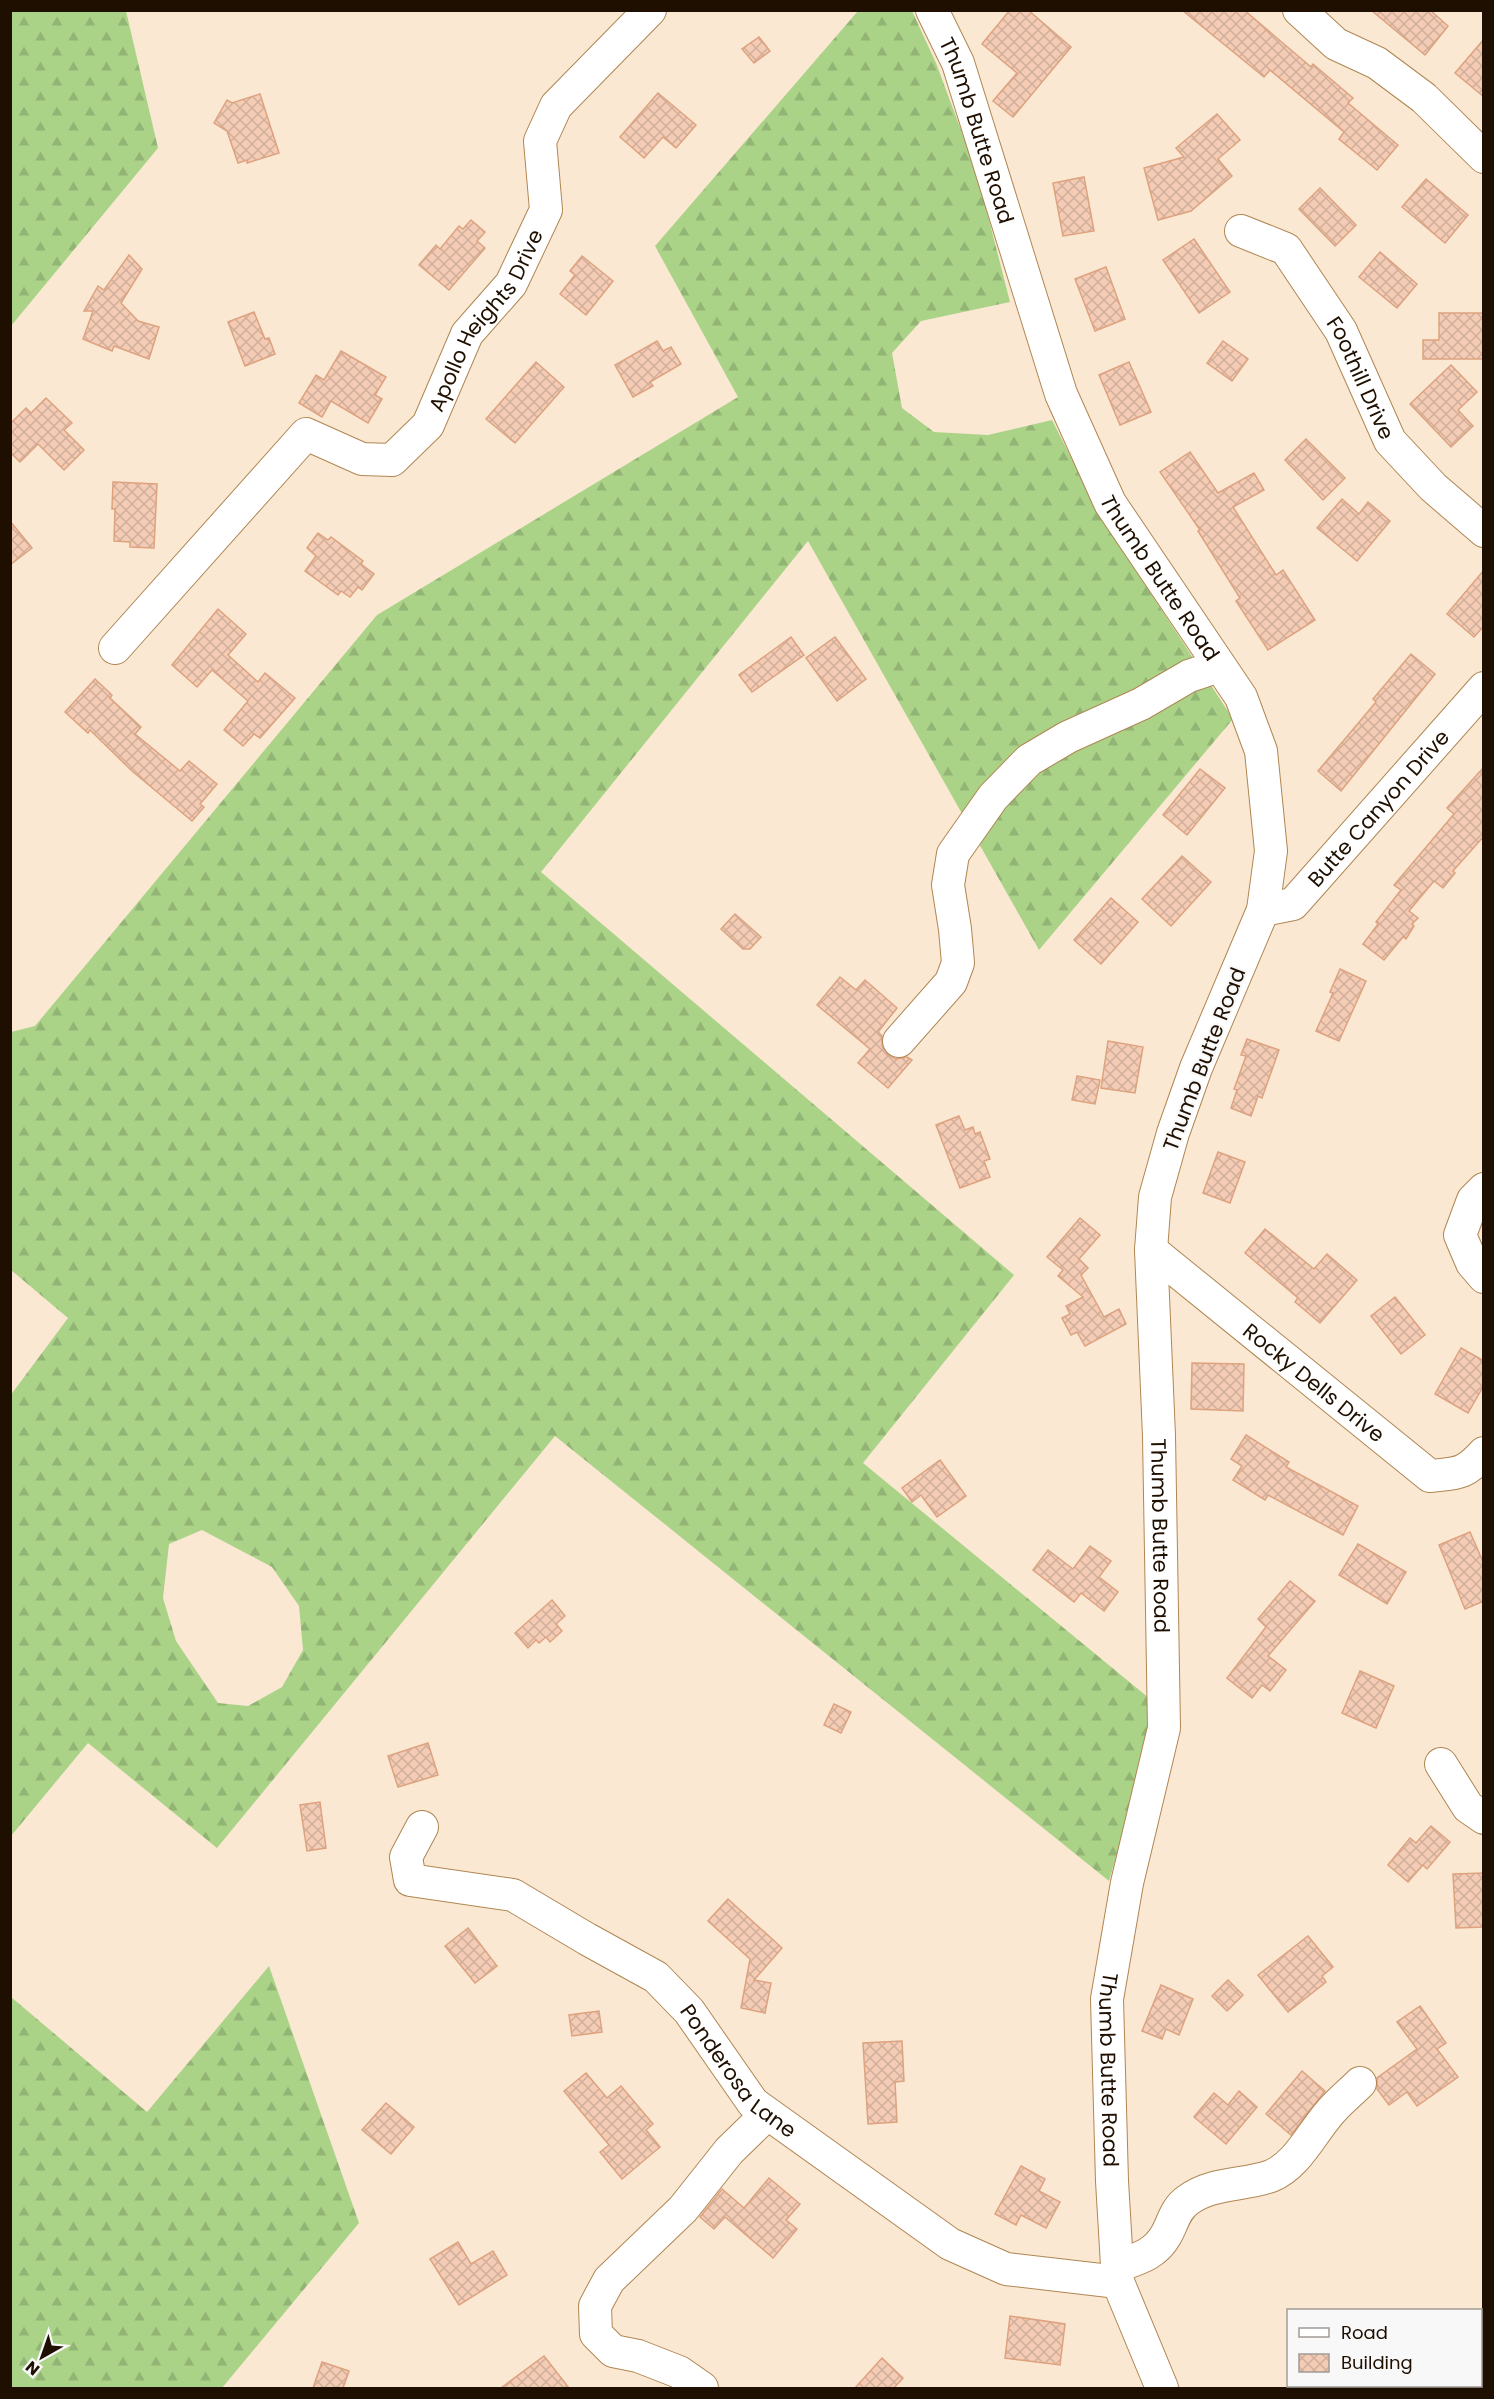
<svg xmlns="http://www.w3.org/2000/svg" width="1494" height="2399" font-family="Poppins,sans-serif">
	<defs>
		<pattern id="forest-firs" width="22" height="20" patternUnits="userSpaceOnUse" patternTransform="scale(1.5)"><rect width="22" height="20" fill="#aad388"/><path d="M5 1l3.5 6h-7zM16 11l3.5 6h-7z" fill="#92b474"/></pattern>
		<pattern id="building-cross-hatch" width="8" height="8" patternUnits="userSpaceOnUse" patternTransform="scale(1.5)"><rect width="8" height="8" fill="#f4ccb5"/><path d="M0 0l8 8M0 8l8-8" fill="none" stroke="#d1ae9a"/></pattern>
	</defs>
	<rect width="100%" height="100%" fill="#fae8d3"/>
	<!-- forest -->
	<g fill="url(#forest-firs)" fill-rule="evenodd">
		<path d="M11 10 126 11 158 148 11 326Z"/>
		<path d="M858 11H912L936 63 977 173 1010 302 921 321 892 353 902 408 934 432 988 435 1052 420 1102 519 1233 719 1039 950 808 541 541 872 1014 1275 863 1463 1155 1703 1133 1798 1109 1881 555 1436 217 1848 88 1743 11 1836 10 1396 68 1318 11 1270V1032L35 1026 377 615 738 397 655 246ZM202 1530 272 1567 299 1606 303 1650 282 1687 248 1706 218 1703 176 1641 163 1598 169 1544Z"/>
		<path d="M269 1966 359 2223 222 2388H11V1997L147 2112Z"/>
	</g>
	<!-- building -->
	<g fill="url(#building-cross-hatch)" stroke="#dea27f" stroke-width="1.5">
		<path d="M1010 10H1028L1071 47 1013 117 993 101 1017 73 982 44Z"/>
		<path d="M1182 10H1244L1311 67 1313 64 1353 98 1348 103 1398 145 1377 170 1339 139 1344 132 1270 70 1264 77Z"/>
		<path d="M1371 10H1430L1448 26 1425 55Z"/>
		<path d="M759 37 770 51 754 63 742 49Z"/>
		<path d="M1484 39V97L1455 73Z"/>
		<path d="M658 93 696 125 676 148 663 137 644 158 620 137Z"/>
		<path d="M260 94 279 153 247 163V160L238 163 227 131 214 123 227 100 232 103Z"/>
		<path d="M1217 114 1240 140 1218 159 1232 176 1191 211 1158 220 1144 168 1184 157 1176 148Z"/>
		<path d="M1084 177 1094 231 1063 236 1053 183Z"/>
		<path d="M1426 179 1468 215 1445 243 1402 207Z"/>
		<path d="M1320 188 1356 225 1335 246 1299 209Z"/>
		<path d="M471 220 485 232 477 241 485 248 449 290 419 265 436 245 440 249 459 226 463 229Z"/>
		<path d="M1194 239 1230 292 1199 313 1163 260Z"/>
		<path d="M1380 252 1417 284 1397 308 1359 277Z"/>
		<path d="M129 255 142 269 121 303 138 321 159 327 149 359 114 346 112 351 83 339 93 311H84L98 286 104 290Z"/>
		<path d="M582 256 613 281 586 315 560 294 575 275 570 271Z"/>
		<path d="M1106 267 1125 319 1095 331 1075 279Z"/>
		<path d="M254 312 265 339 269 338 275 354 245 366 228 322Z"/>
		<path d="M1439 313H1484V359H1423V340H1439Z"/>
		<path d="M657 341 663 351 671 347 681 364 650 382 653 386 633 397 615 365Z"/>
		<path d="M1223 341 1248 359 1232 381 1207 363Z"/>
		<path d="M341 351 386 377 375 395 382 399 368 423 331 401 322 417 299 403 316 375 324 380Z"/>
		<path d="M536 362 564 387 515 443 486 419Z"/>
		<path d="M1129 362 1151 412 1120 425 1099 375Z"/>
		<path d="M1451 365 1477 392 1458 410 1473 426 1451 447 1410 404Z"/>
		<path d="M46 398 72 423 64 430 84 450 64 470 38 444 20 462 10 452V424L26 408 31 413Z"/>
		<path d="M1306 439 1345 478 1323 500 1285 460Z"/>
		<path d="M1190 452 1218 493 1254 473 1264 490 1233 507 1276 575 1283 570 1315 620 1268 650 1236 601 1240 598 1198 531 1200 530 1160 472Z"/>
		<path d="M113 482 157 484 154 548 130 547V542L114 541 115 509H112Z"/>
		<path d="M1342 499 1359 514 1368 502 1390 521 1357 561 1317 528Z"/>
		<path d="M10 521 32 548 10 565Z"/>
		<path d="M318 533 328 540 331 537 363 561 361 564 374 574 362 590 358 587 350 597 341 591 338 595 305 571 316 556 307 548Z"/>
		<path d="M1484 570V626L1474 637 1447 614Z"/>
		<path d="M218 609 246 634 228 655 258 682 265 673 295 698 260 738 254 734 243 746 224 730 248 701 212 670 197 687 172 665Z"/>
		<path d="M791 637 804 655 752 692 739 675Z"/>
		<path d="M835 637 866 679 837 701 806 658Z"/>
		<path d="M1411 654 1435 674 1341 791 1318 771 1376 702 1373 699Z"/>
		<path d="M95 679 112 695 110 698 141 727 135 734 180 771 189 761 217 784 200 804 204 807 192 821 132 771 90 730 88 733 65 712Z"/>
		<path d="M1484 767V836L1453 871 1455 873 1443 888 1434 881 1409 911 1418 918 1412 924 1414 926 1406 939 1403 937 1384 960 1363 944 1378 924 1376 922 1401 890 1394 885 1454 814 1447 808Z"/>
		<path d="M1200 769 1225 788 1187 835 1163 815Z"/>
		<path d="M1182 856 1211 882 1171 926 1142 899Z"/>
		<path d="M1111 898 1138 922 1101 964 1074 940Z"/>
		<path d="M735 914 761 937 750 949H743L721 929Z"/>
		<path d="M1340 969 1366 981 1339 1041 1316 1031 1333 993 1330 992Z"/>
		<path d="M840 977 856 990 865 980 897 1008 878 1032 882 1036V1046L888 1055 896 1059 907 1057 912 1060 888 1088 858 1063 870 1049 817 1005Z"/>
		<path d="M1247 1039 1279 1050 1262 1098 1258 1096 1251 1116 1231 1108 1237 1090 1234 1089 1246 1056 1241 1055Z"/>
		<path d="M1108 1041 1143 1047 1135 1093 1101 1088Z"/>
		<path d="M1077 1076 1100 1080 1095 1104 1072 1100Z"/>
		<path d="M959 1116 965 1130 973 1127 975 1134 980 1132 990 1159 984 1161 990 1177 960 1188 936 1125Z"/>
		<path d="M1218 1152 1245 1162 1230 1203 1203 1193Z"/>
		<path d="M1080 1218 1100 1235 1079 1259 1088 1268 1081 1275 1104 1317 1119 1309 1126 1324 1085 1346 1077 1332 1071 1335 1062 1318 1070 1314 1066 1306 1083 1297 1058 1276 1063 1270 1047 1257Z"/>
		<path d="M1265 1229 1314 1269 1327 1254 1357 1280 1320 1323 1295 1302 1298 1298 1245 1253Z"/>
		<path d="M1395 1297 1425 1335 1401 1354 1371 1316Z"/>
		<path d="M1461 1348 1484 1361V1385L1468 1413 1435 1394Z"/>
		<path d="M1192 1363 1244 1364 1243 1411 1191 1409Z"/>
		<path d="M1246 1435 1289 1462 1286 1467 1358 1506 1343 1535 1268 1495 1265 1500 1233 1480 1242 1466 1231 1459Z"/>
		<path d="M940 1460 966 1496 937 1517 921 1495 912 1502 902 1488Z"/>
		<path d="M1470 1532 1484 1564V1601L1465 1609 1439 1545Z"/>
		<path d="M1358 1544 1406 1572 1387 1604 1339 1575Z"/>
		<path d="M1090 1546 1111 1561 1099 1577 1118 1592 1104 1611 1081 1593 1074 1602 1033 1570 1048 1550 1073 1569Z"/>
		<path d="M1290 1581 1315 1601 1268 1656 1286 1670 1270 1691 1262 1685 1252 1698 1227 1678 1266 1627 1258 1619Z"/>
		<path d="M552 1600 565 1616 556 1624 562 1631 550 1642 546 1637 539 1643 536 1640 528 1648 515 1633Z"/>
		<path d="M1360 1671 1394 1686 1376 1728 1342 1713Z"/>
		<path d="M834 1704 851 1712 841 1733 824 1725Z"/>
		<path d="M428 1743 438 1775 398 1787 388 1756Z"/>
		<path d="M320 1802 326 1848 307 1851 300 1805Z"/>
		<path d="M1431 1826 1450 1842 1427 1869 1423 1865 1408 1882 1388 1865 1410 1838 1416 1843Z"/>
		<path d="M1484 1873V1927L1456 1928 1453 1874Z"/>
		<path d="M728 1899 782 1948 754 1980 771 1983 765 2013 741 2008 750 1959 708 1921Z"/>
		<path d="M468 1928 497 1966 475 1983 445 1946Z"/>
		<path d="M1308 1936 1333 1967 1322 1976 1326 1982 1288 2012 1258 1975Z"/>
		<path d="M1228 1980 1243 1995 1227 2011 1212 1996Z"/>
		<path d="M1161 1985 1193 1999 1179 2035 1166 2029 1162 2039 1142 2031Z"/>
		<path d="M1420 2006 1446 2043 1437 2049 1458 2077 1417 2106 1407 2092 1389 2105 1377 2089V2078L1417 2049 1397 2022Z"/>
		<path d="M599 2011 602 2032 572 2036 569 2015Z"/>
		<path d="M902 2041 904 2081 895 2082 897 2122 868 2124 863 2043Z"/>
		<path d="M1302 2071 1325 2091 1291 2135 1266 2114Z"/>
		<path d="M586 2073 607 2098 621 2086 653 2124 646 2130 660 2147 622 2179 600 2152 609 2145 564 2091Z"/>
		<path d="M1239 2091 1257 2107 1226 2144 1194 2117 1214 2093 1228 2105Z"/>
		<path d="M386 2103 414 2127 391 2154 362 2130Z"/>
		<path d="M1021 2166 1045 2179 1039 2191 1060 2202 1046 2228 1021 2215 1016 2225 995 2214Z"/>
		<path d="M769 2178 800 2204 786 2220 797 2229 773 2258 725 2217 714 2229 700 2217 722 2189 744 2208Z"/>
		<path d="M458 2242 471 2264 493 2251 507 2275 459 2305 430 2259Z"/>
		<path d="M1010 2316 1065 2324 1060 2365 1005 2358Z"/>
		<path d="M544 2356 569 2388H501Z"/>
		<path d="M882 2358 903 2378 894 2388H855Z"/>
		<path d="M322 2362 349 2371 343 2388H313Z"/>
	</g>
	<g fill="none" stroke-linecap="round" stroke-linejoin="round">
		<defs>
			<g id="minor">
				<path id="s1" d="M932 10 958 63 1061 394 1110 503 1241 697 1261 751 1271 851 1263 910 1196 1068 1173 1133 1155 1197 1151 1250 1159 1436 1164 1728 1127 1883 1107 1999 1112 2181 1118 2282 1162 2388"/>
				<path d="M1299 10 1336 44 1377 63 1424 98 1484 157"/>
				<path id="s2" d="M1241 231 1286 249 1341 331 1390 441 1433 487 1484 531"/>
				<path id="s3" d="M115 648 306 434 362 459 392 460 428 425 467 334 511 284 546 210 540 141 556 106 650 10"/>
				<path id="s4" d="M1263 910 1293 904 1484 688"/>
				<path d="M899 1041 951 982 958 963 955 929 948 885 953 854 993 797 1029 760 1068 737 1141 704 1189 676 1219 666"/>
				<path d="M1484 1189 1473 1200 1460 1235 1472 1263 1484 1277"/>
				<path id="s5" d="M1151 1250 1430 1476C1458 1473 1464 1475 1484 1453"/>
				<path d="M1441 1764 1468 1807 1484 1818"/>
				<path id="s6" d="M422 1827 406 1857 410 1880 513 1895 587 1939 656 1977 689 2011 753 2103 950 2244 1006 2269 1118 2282"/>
				<path d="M1117 2266C1137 2259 1155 2255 1166 2235 1173 2223 1175 2209 1188 2200 1212 2182 1243 2186 1271 2176 1296 2166 1311 2135 1327 2116 1336 2104 1349 2094 1360 2083"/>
				<path d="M702 2388 679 2372 638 2356 613 2351 596 2334 595 2306 609 2280 683 2209 729 2151 767 2114"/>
			</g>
		</defs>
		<!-- minor casing -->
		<use href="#minor" stroke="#b08652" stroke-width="34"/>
		<!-- minor -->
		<use href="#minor" stroke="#fff" stroke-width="32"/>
	</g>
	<g text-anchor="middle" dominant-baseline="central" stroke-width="4.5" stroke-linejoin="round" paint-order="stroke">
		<!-- street labels -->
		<g font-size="21" fill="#1e0f00" stroke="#f8f8f8">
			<text stroke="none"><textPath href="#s1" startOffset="129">Thumb Butte Road</textPath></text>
			<text stroke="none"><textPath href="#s3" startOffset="549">Apollo Heights Drive</textPath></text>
			<text stroke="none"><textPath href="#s2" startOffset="198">Foothill Drive</textPath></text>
			<text stroke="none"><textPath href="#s1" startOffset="615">Thumb Butte Road</textPath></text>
			<text stroke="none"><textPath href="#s4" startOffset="159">Butte Canyon Drive</textPath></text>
			<text transform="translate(1204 1059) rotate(-69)">Thumb Butte Road</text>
			<text stroke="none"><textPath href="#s5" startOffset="210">Rocky Dells Drive</textPath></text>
			<text stroke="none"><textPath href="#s1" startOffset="1623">Thumb Butte Road</textPath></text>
			<text stroke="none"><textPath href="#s6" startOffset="452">Ponderosa Lane</textPath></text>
			<text stroke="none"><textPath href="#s1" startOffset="2163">Thumb Butte Road</textPath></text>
		</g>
	</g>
	<!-- border -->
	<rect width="1494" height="2399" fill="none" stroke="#1e0f00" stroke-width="24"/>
	<!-- legend -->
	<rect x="1287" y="2309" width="195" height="78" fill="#f8f8f8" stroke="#a19b95" stroke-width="1.5"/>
	<rect x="1299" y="2328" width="30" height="9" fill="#ffffff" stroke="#a19b95" stroke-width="1.5"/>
	<text x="1341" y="2339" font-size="18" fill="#1e0f00">Road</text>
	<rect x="1299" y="2354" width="30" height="18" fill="url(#building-cross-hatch)" stroke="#a19b95" stroke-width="1.5"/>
	<text x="1341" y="2369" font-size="18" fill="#1e0f00">Building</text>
	<!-- north arrow -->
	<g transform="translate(42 2357) rotate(220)" stroke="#f8f8f8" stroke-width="4.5" paint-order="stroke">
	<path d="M0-4.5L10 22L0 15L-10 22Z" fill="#1e0f00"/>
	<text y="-9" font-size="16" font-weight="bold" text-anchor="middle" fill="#1e0f00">N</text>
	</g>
</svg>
